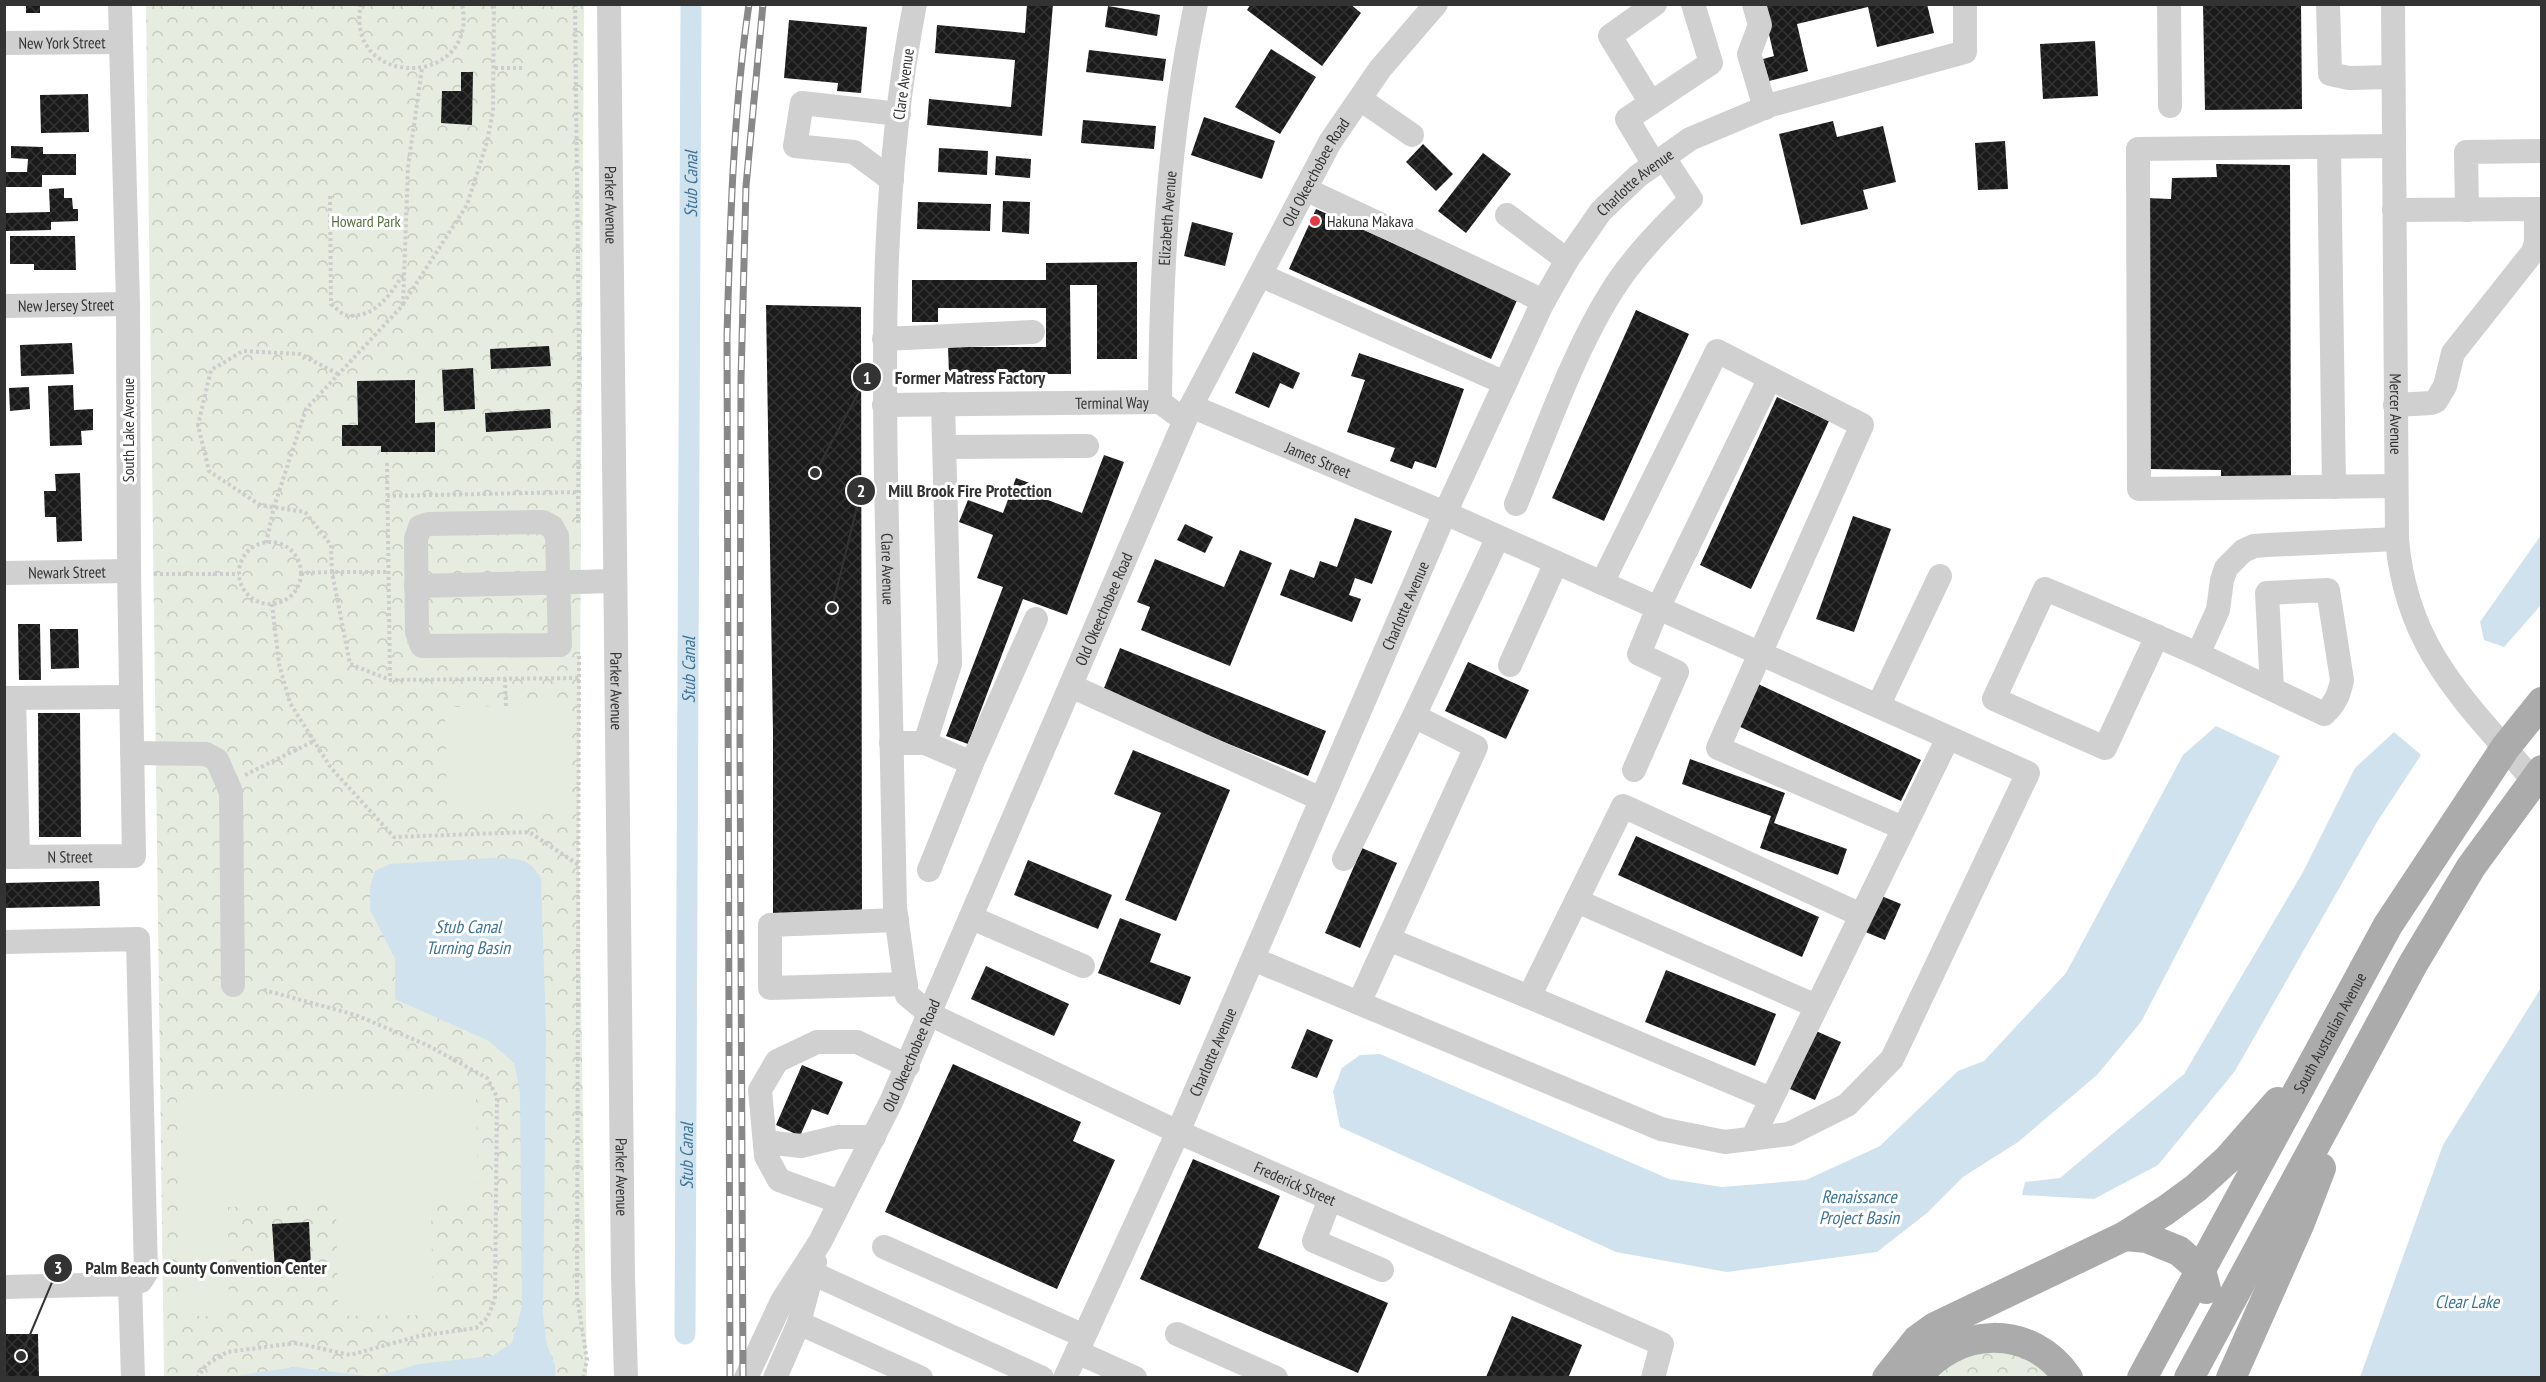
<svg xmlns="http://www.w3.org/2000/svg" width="2546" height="1382" font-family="'PT Sans Narrow',sans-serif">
	<defs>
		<pattern id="forest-crowns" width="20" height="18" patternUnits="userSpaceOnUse" patternTransform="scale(1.5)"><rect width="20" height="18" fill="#e6ecdf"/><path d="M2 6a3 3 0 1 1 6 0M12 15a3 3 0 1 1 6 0" fill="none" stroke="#c6cbc0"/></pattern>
		<pattern id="building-cross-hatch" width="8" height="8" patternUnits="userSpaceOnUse" patternTransform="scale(1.5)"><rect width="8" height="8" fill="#1a1a1a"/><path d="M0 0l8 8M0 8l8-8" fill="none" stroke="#333"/></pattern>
	</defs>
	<rect width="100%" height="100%" fill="#fff"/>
	<!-- forest -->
	<g fill="url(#forest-crowns)">
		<path d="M146 5H584L579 865 587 1377H164Z"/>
		<path d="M1978 1352C2010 1352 2031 1354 2054 1378H1938L1949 1364Z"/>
	</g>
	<!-- pitch -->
	<g fill="#e6ecdf">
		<path d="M568 705 570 811 447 812 445 707Z"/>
		<path d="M476 1092 478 1204 431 1205 433 1315 338 1316 336 1205 228 1207 229 1316H180L177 1094Z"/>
	</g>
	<!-- water -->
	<g fill="#cfe2ee">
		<path d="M2541 535V605L2504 647 2484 640 2480 622Z"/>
		<path d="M2216 726 2280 756 2141 1022 2097 1075 2018 1142 1963 1177 1927 1213 1877 1252 1727 1272 1616 1252 1340 1127 1333 1091 1342 1068 1360 1055 1380 1054 1669 1179 1722 1187 1806 1180 1880 1146 1958 1071 1984 1061 2066 973 2183 755Z"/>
		<path d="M2394 732 2421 755 2377 822 2235 1071 2158 1165 2094 1199 2022 1195 2025 1182 2060 1178 2184 1074 2303 872 2355 768Z"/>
		<path d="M493 858C517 859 528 856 541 878L546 1032 543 1315 547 1345 555 1365V1377H375L419 1364 492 1356 512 1343 522 1306 520 1093 514 1063 489 1041 395 999V958L370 910V888L375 871 390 864Z"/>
		<path d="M2541 988V1377H2360L2443 1145Z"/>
		<path d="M295 1367 374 1377H236L241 1375Z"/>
	</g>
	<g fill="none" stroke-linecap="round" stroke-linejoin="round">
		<!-- canal -->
		<path stroke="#cfe2ee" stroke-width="21" id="s1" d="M685 1334 691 4"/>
	</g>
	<!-- building -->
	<g fill="url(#building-cross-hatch)">
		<rect x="26" y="4" width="14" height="9"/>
		<path d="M1027 4H1053L1042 136 927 125 929 99 1011 107 1015 60 935 53 937 25 1025 33Z"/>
		<path d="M1251 4H1350L1361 13 1322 66 1247 10Z"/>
		<path d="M1762 4H1927L1934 33 1877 47 1868 7 1797 24 1808 71 1769 81 1763 59 1774 56Z"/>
		<path d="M2203 4H2301L2302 109 2205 110Z"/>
		<path d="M1108 6 1160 15 1157 36 1105 27Z"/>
		<path d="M789 20 867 27 861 93 837 91 838 83 784 78Z"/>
		<path d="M2095 41 2098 96 2043 99 2040 44Z"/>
		<path d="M1271 49 1316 77 1280 134 1235 107Z"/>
		<path d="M1089 50 1166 59 1163 81 1086 72Z"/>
		<path d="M461 72H473L472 125 441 123 442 91H461Z"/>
		<path d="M88 94 89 132 41 133 40 95Z"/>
		<path d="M1204 117 1275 141 1262 179 1191 155Z"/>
		<path d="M1083 120 1156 126 1154 149 1081 143Z"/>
		<path d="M1833 121 1837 137 1883 126 1896 182 1863 190 1868 209 1801 225 1779 134Z"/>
		<path d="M2005 141 2008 189 1978 190 1975 143Z"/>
		<path d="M1423 144 1453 174 1436 191 1406 162Z"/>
		<path d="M11 146 43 147V154H76V175H42V187H4V172H27L28 159 11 158Z"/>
		<path d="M939 148 988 151 987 175 938 172Z"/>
		<path d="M1483 153 1511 174 1466 233 1438 211Z"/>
		<path d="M996 156 1031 159 1030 178 995 175Z"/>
		<path d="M2216 164 2290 165 2291 482H2221V470L2149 469 2146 198 2171 199 2172 178 2217 177Z"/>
		<path d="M64 188V198H72L73 209H78V221L51 222V230L6 231V213L50 212 49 189Z"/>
		<path d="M1003 201 1030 202 1029 234 1002 232Z"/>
		<path d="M918 202 991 204 990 231 917 229Z"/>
		<path d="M1316 209 1518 298 1491 359 1289 269Z"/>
		<path d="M1192 222 1233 233 1225 266 1184 256Z"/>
		<path d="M10 236H75L76 270H34V264H10Z"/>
		<path d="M1137 262V359H1097V285H1070L1071 374H949L948 347H1046V308H938V322H912V280H1046V263Z"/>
		<path d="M766 305 861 307 862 916H773V732Z"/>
		<path d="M1636 310 1689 334 1604 521 1552 498Z"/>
		<path d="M72 343 74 374 21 376 20 345Z"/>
		<path d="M549 346 551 366 491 369 490 349Z"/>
		<path d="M1253 352 1300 373 1293 389 1280 383 1269 408 1235 393Z"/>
		<path d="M1359 353 1464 389 1436 468 1415 461 1412 469 1390 461 1395 448 1347 432 1365 380 1351 376Z"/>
		<path d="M473 368 475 409 444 411 442 370Z"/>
		<path d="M415 380V423L435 422V452H381V446H342V425H358L357 381Z"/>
		<path d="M73 385 74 410 93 409V430L81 431 82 445 50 446 48 386Z"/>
		<path d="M29 387 30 409 10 411 9 388Z"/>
		<path d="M1777 397 1829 421 1751 589 1700 565Z"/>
		<path d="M550 409 551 428 486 432 485 413Z"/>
		<path d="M1104 455 1124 462 1067 615 1023 599 968 744 946 736 1003 587 977 578 993 535 959 522 968 500 1003 513 1016 478 1043 488 1040 497 1082 513Z"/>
		<path d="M80 473 82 541 57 542 56 517H45L44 491H56L55 474Z"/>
		<path d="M1853 516 1891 529 1854 632 1816 619Z"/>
		<path d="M1355 518 1392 531 1372 584 1355 578 1349 595 1361 599 1352 622 1280 595 1290 569 1314 578 1320 561 1337 567Z"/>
		<path d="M1185 524 1213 537 1205 553 1177 540Z"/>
		<path d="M1240 550 1272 563 1230 666 1141 630 1150 607 1137 602 1155 559 1224 587Z"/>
		<path d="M18 624H40L41 680H19Z"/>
		<path d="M50 629H78L79 668 51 669Z"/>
		<path d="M1120 648 1326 731 1308 776 1102 693Z"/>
		<path d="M1468 662 1529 690 1506 739 1445 711Z"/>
		<path d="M1756 683 1921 760 1901 801 1736 725Z"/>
		<path d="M38 713H80L81 837H39Z"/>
		<path d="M1133 750 1230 790 1176 921 1125 900 1161 813 1114 794Z"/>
		<path d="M1690 759 1785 793 1774 823 1847 849 1838 875 1760 848 1771 816 1682 784Z"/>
		<path d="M1636 836 1819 917 1802 957 1618 875Z"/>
		<path d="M1362 848 1397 863 1360 948 1325 933Z"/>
		<path d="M1028 860 1112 895 1098 929 1014 895Z"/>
		<path d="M99 881 100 906 4 908V883Z"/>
		<path d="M1879 895 1901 904 1885 940 1863 931Z"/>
		<path d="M1120 918 1161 934 1150 962 1191 977 1180 1005 1098 973Z"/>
		<path d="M986 966 1069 1004 1054 1036 971 999Z"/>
		<path d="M1666 970 1776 1014 1755 1066 1645 1022Z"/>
		<path d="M1307 1029 1333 1040 1317 1078 1291 1068Z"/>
		<path d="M1816 1031 1841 1042 1815 1100 1790 1089Z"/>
		<path d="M953 1064 1081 1122 1073 1141 1115 1160 1057 1289 885 1212Z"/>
		<path d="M802 1065 843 1082 828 1115 812 1109 800 1136 776 1125Z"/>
		<path d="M1193 1159 1280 1196 1258 1248 1388 1303 1358 1373 1140 1279Z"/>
		<path d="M309 1222 311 1267 275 1269 272 1224Z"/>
		<path d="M1512 1316 1582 1345 1568 1378 1486 1377Z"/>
		<path d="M4 1334H38L39 1378H4Z"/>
	</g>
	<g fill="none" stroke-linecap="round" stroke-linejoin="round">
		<!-- path -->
		<g stroke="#cdcdcd" stroke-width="4" stroke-dasharray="3 3" stroke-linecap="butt">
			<path d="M361 4C343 90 480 89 462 4"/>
			<path d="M575 4 579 356 578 526"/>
			<path d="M495 68H522"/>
			<path d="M330 196 331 304 344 315C374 320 389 296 403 275"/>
			<path d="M403 304 467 205 487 142 493 111 494 4"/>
			<path d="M338 374 300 354 243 351 211 370 198 425 209 471 260 505 305 512 331 545 332 572H388"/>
			<path d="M387 463 390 680"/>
			<path d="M387 496 578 492"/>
			<circle cx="270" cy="573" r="31"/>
			<path d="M266 543 274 507 306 409 403 305 408 167 422 69"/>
			<path d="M300 573 332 572 350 664 390 680 579 678"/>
			<path d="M154 574H239"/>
			<path d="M272 604 279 664 290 703 331 768 394 837 529 832 579 865"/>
			<path d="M579 656 577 1297 587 1360 583 1378"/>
			<path d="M505 679 506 706"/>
			<path d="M245 775 314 741"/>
			<path d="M197 1378 206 1365 227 1352 296 1343 350 1355 419 1336 476 1328 487 1318 495 1300 497 1097 487 1078 427 1045 356 1015 264 990"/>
		</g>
		<!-- minor -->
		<g stroke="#d0d0d0" stroke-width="24">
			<path id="s2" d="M609 4 623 1277 626 1378"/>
			<path id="s3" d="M915 4C881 176 883 352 887 526 890 653 892 780 895 908L907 995 931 1015 1178 1132 1662 1344 1653 1378"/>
			<path d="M1754 4 1760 25 1749 54 1765 108"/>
			<path d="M2169 4 2170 106"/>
			<path d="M2328 4 2330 74 2349 78 2393 77"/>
			<path id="s4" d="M2393 4 2397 539C2406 649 2466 702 2533 780"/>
			<path id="s5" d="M4 43 120 42"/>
			<path d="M1360 99 1412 135"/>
			<path d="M1651 103 1610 36 1655 4"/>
			<path d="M2394 146 2138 149 2139 489 2396 486"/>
			<path d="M2329 147 2334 487"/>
			<path d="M1654 164 1627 119 1711 63 1693 4"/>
			<path d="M892 180 854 152 795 146 802 103 899 114"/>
			<path d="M1305 189 1544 301"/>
			<path d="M2394 210 2542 209"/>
			<path d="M2467 210 2466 152 2542 151"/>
			<path d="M1507 215 1567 260"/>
			<path d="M1260 275 1505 383"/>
			<path id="s6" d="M4 306 128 304"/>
			<path d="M884 339 1033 332"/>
			<path id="s7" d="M884 405 1160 402"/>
			<path d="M2395 405 2431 403 2436 401 2445 386 2453 353 2533 252 2536 242V209"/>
			<path id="s8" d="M1191 406 1445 513 2028 773 1892 1059 1847 1105 1789 1134 1725 1142 1661 1129 1253 959"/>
			<path id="s9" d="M1184 420 1160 402C1161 268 1168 136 1196 4"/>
			<path d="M946 447 1087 446"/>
			<path d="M1516 504C1544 437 1572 355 1610 294 1632 258 1661 229 1691 199L1664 158"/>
			<path d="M543 522 552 527 557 536 560 645 422 646 417 632 416 539 420 527 429 524Z"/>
			<path id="s10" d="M4 573 129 571"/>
			<path d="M1602 583 1717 351 1862 425 1718 748 1903 828"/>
			<path d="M416 586 615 581"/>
			<path d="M2157 636 2105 748 1994 699 2045 589C2096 610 2147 632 2198 654"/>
			<path d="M1510 665 1556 563"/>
			<path d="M1071 686 1321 799"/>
			<path d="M2272 689 2267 593 2328 590 2342 680C2339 695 2335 704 2324 714L2198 654 2218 610 2222 580 2226 568 2243 551 2254 546 2267 545 2397 539"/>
			<path d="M4 698 131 697"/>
			<path d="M14 698 18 857"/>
			<path d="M1878 706 1940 576"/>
			<path d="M1414 716 1498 537"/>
			<path d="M891 743H925L950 664 943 404"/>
			<path d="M925 743 972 763 929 870"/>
			<path d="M132 753 206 754 217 760 231 792 233 985"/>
			<path d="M972 763 1036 619"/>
			<path d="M1634 770 1677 672 1639 654 1658 608 1770 378"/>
			<path id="s11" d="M4 857 134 856 129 571 128 304 120 4"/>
			<path d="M1344 859 1414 716 1476 747 1359 1003"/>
			<path d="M1577 901 1816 1006"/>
			<path d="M972 918 1083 966"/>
			<path d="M897 920 770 925V988L906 984"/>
			<path d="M1388 939 1529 997 1623 806 1861 915"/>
			<path d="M4 942 138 939 146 1273 141 1281 130 1284"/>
			<path d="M1529 997 1771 1099"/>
			<path d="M1752 1139 1948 738"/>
			<path d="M765 1142 801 1146 838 1137H874"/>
			<path d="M1330 1199 1314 1241 1382 1270"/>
			<path d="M840 1202 779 1180 766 1156 760 1090 777 1061 817 1042H857L908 1066"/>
			<path d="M884 1247 1084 1336"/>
			<path d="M812 1273 1042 1378"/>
			<path d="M4 1287 130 1284 133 1378"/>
			<path d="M799 1323 921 1378"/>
			<path d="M1177 1334 1276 1378"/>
			<path d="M1077 1352 1135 1378"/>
			<path id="s12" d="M746 1378 782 1301 820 1242 891 1102 1191 406 1330 142 1380 69 1436 4"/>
			<path d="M775 1378 799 1323 815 1262"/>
			<path id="s13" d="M1065 1378 1178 1132 1445 513 1542 304 1567 260 1601 211 1638 176 1690 139 1771 105 1965 52V4"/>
		</g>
		<!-- major -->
		<g stroke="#ababab" stroke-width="30">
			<path d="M2125 1236 2147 1238 2179 1251 2201 1270 2206 1289"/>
			<path d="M1887 1378 1917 1340 1935 1327 2125 1236 2166 1210 2196 1188 2229 1158 2278 1102"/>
			<path d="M1917 1378C1954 1326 2032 1323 2068 1378"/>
			<path id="s14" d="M2142 1378 2388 925 2505 748 2542 702"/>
			<path d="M2189 1378 2413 964 2471 867 2542 770"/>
			<path d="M2231 1378 2299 1225 2321 1168"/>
		</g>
		<defs>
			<g id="rail">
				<path d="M730 1378 727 336C730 226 733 114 749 4"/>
				<path d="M743 1378 740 742 741 379 746 186 763 4"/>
			</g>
		</defs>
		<!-- rail casing -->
		<use href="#rail" stroke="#888" stroke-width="7"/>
		<!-- rail -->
		<use href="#rail" stroke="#fff" stroke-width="4.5" stroke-dasharray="14" stroke-linecap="butt"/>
	</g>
	<!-- markers -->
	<circle fill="#e63946" stroke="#fff" stroke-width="2" cx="1315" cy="221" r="6"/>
	<g text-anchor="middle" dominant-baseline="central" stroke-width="6" stroke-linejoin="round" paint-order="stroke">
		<!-- street labels -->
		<g font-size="16" fill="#333" stroke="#fff">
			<text stroke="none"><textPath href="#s5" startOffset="58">New York Street</textPath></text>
			<text transform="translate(903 84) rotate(-82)">Clare Avenue</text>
			<text stroke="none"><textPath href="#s12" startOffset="1335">Old Okeechobee Road</textPath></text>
			<text stroke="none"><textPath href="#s13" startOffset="1330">Charlotte Avenue</textPath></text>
			<text stroke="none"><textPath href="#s2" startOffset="201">Parker Avenue</textPath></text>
			<text stroke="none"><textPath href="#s9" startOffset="214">Elizabeth Avenue</textPath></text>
			<text stroke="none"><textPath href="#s6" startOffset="62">New Jersey Street</textPath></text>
			<text stroke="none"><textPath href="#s7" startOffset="228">Terminal Way</textPath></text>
			<text stroke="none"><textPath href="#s4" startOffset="410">Mercer Avenue</textPath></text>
			<text transform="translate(128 430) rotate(-90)">South Lake Avenue</text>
			<text stroke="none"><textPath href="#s8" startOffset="138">James Street</textPath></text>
			<text stroke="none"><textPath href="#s3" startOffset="567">Clare Avenue</textPath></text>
			<text stroke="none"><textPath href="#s10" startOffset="63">Newark Street</textPath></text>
			<text stroke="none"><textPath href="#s13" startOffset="844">Charlotte Avenue</textPath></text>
			<text stroke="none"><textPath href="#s12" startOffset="849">Old Okeechobee Road</textPath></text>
			<text stroke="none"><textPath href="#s2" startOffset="687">Parker Avenue</textPath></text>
			<text stroke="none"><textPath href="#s11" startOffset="66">N Street</textPath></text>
			<text stroke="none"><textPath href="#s14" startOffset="393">South Australian Avenue</textPath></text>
			<text stroke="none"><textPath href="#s13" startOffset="358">Charlotte Avenue</textPath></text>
			<text stroke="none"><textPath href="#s12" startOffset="363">Old Okeechobee Road</textPath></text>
			<text stroke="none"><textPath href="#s2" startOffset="1173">Parker Avenue</textPath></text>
			<text stroke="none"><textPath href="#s3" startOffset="1426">Frederick Street</textPath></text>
		</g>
		<!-- park labels -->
		<g font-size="16" fill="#56703f" stroke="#fff">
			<text x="366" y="221">Howard Park</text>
		</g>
		<!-- poi labels -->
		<g font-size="16" fill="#333" stroke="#fff" text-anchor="start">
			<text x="1327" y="221">Hakuna Makava</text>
		</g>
		<!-- water labels -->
		<g font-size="18" font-style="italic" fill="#3f7597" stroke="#fff">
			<text stroke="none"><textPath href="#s1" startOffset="1150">Stub Canal</textPath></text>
			<text stroke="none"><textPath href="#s1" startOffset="664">Stub Canal</textPath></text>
			<text x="468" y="926">Stub Canal<tspan x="468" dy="21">Turning Basin</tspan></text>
			<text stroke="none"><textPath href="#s1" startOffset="178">Stub Canal</textPath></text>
			<text x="1859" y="1196">Renaissance<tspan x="1859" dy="21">Project Basin</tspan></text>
			<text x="2467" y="1301">Clear Lake</text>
		</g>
	</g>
	<!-- callouts -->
	<path fill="none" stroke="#333" stroke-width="2" d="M815 473L867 377M832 608L861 491M21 1356L58 1268"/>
	<g fill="#333" stroke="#fff" stroke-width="2">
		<circle cx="815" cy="473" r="6"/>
		<circle cx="832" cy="608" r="6"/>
		<circle cx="21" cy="1356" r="6"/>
		<circle cx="867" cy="377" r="15"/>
		<circle cx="861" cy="491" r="15"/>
		<circle cx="58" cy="1268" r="15"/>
	</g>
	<g font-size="18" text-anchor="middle" font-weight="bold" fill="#fff">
		<text x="867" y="384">1</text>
		<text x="861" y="497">2</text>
		<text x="58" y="1274">3</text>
	</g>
	<g font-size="18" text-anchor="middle" font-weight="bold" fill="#333" stroke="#fff" stroke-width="6" stroke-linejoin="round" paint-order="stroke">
		<text x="970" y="384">Former Matress Factory</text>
		<text x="970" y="497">Mill Brook Fire Protection</text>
		<text x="206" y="1274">Palm Beach County Convention Center</text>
	</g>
	<!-- border -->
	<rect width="2546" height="1382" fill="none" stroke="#333333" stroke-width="12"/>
</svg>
